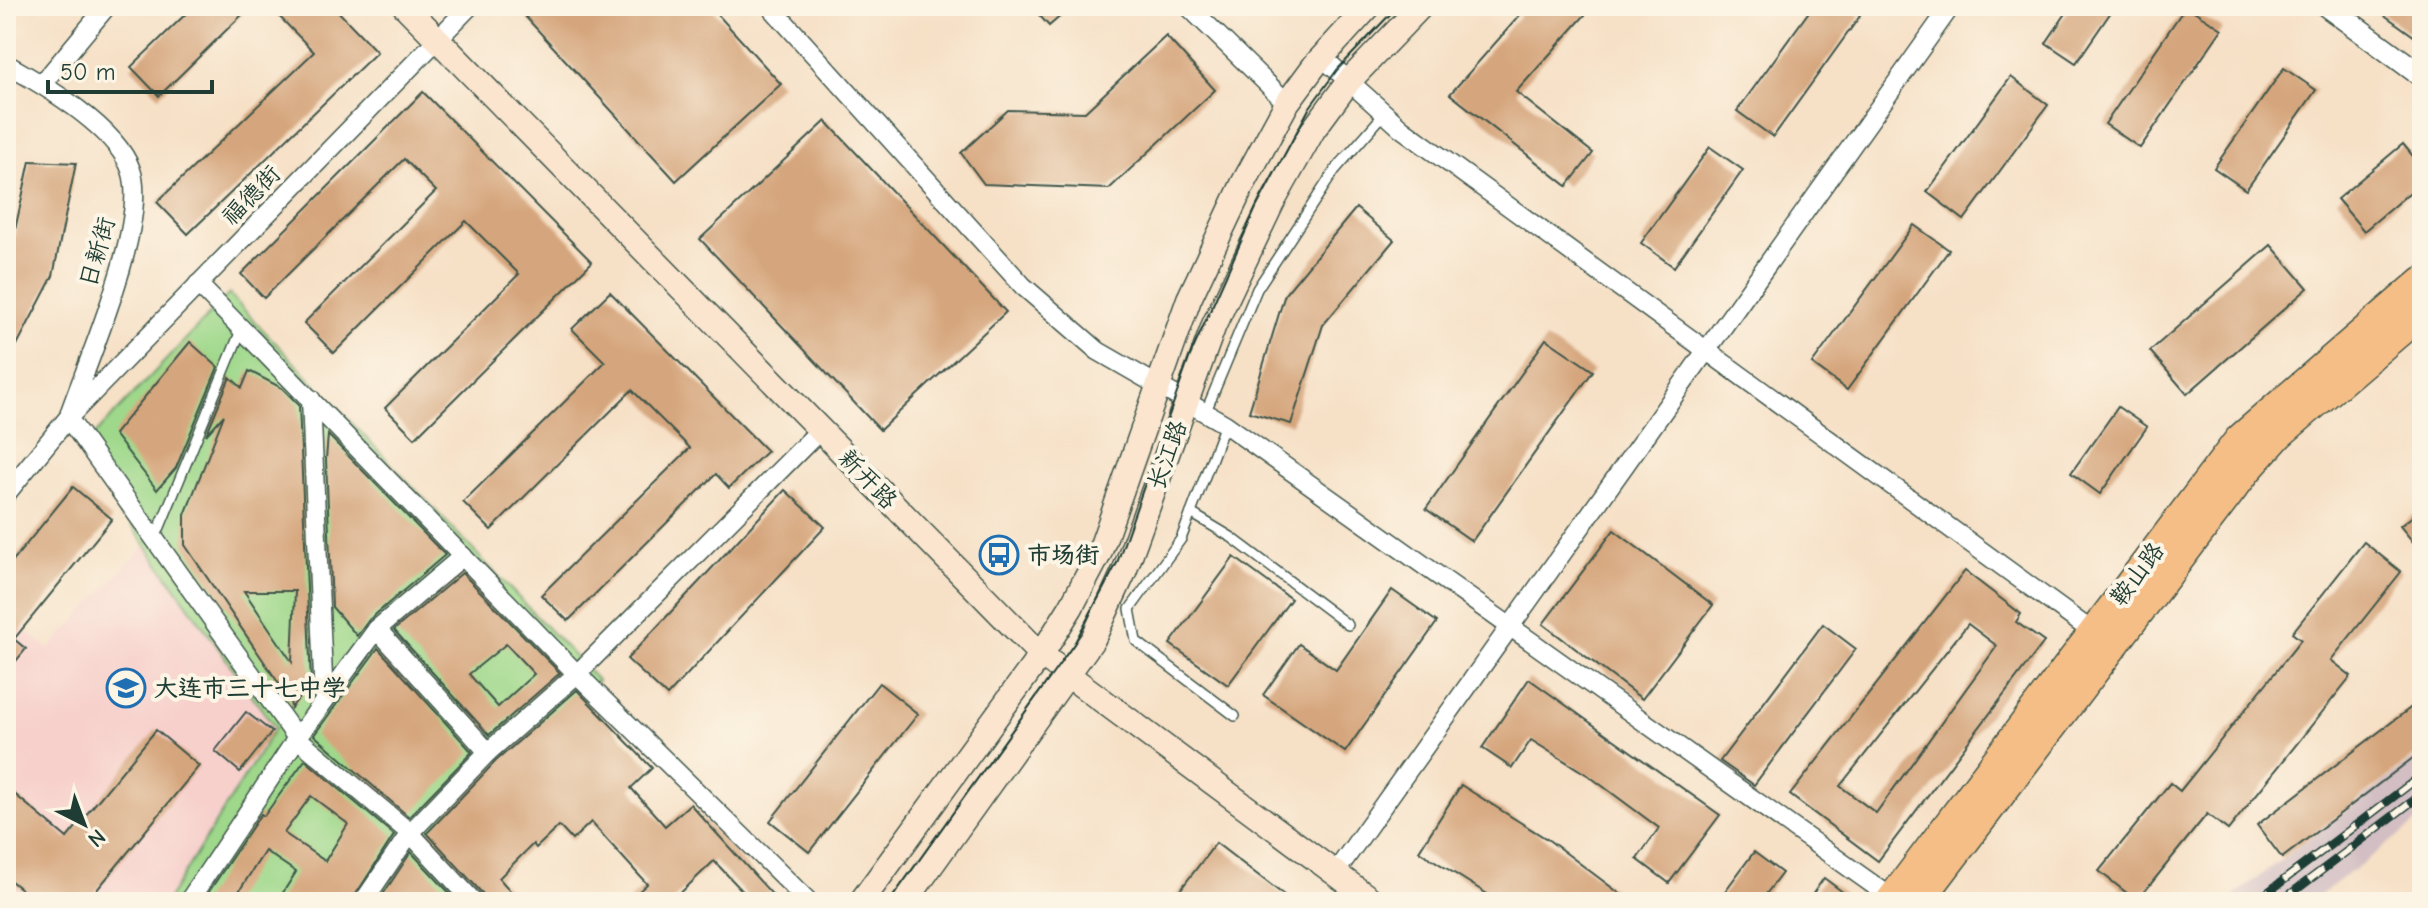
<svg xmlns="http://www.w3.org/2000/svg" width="2428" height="908" font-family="'Comic Neue','LXGW WenKai TC',sans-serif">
	<rect width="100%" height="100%" fill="#fcf5e5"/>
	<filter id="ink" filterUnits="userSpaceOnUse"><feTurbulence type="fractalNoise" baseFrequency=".0125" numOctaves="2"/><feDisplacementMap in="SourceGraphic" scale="16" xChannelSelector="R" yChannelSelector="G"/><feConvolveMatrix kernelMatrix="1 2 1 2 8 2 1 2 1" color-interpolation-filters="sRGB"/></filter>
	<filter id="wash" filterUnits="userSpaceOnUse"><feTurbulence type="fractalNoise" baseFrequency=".006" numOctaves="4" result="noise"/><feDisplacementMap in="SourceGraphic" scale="32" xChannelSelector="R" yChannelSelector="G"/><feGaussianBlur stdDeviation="1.8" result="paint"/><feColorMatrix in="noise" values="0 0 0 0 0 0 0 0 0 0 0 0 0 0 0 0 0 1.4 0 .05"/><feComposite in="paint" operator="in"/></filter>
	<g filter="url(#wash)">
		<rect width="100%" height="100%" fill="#f6e0c6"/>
		<!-- built -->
		<path fill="#f7d0cc" d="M145 545 275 728 166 902H8L6 615 49 649Z"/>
		<!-- industrial -->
		<path fill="#d2bec3" d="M2422 753V818L2311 902H2225Z"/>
		<!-- green -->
		<path fill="#9fd88b" stroke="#5f8a60" stroke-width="2" d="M229 294 598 681 437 829 499 902H166L275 728 79 451Z"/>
		<g id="blocks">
			<!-- building -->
			<g fill="#d5a67d" fill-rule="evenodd">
				<path d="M194 6H251L159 96 131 67Z"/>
				<path d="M269 6H333L377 52 188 234 157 202 314 52Z"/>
				<path d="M531 6H710L781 84 676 181 523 14Z"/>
				<path d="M1031 6H1072L1049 26Z"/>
				<path d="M1528 6H1593L1516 92 1593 153 1567 186 1450 94Z"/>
				<path d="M1813 6H1846L1860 16 1773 137 1737 111Z"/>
				<path d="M2071 6H2115L2076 63 2046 43Z"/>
				<path d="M2186 6 2222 29 2140 148 2105 124Z"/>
				<path d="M2372 6H2422V42Z"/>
				<path d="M1166 36 1215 90 1109 189 984 184 961 153 1008 110 1085 112Z"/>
				<path d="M2284 68 2316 90 2246 190 2214 168Z"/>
				<path d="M2011 77 2048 105 1964 220 1927 192Z"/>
				<path d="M423 92 592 262 415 438 385 408 519 274 466 221 334 353 304 323 436 191 404 159 264 298 241 274Z"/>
				<path d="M826 121 1006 312 880 430 700 239Z"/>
				<path d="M2403 144 2422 167V182L2364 231 2337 199Z"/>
				<path d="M1710 147 1743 170 1674 267 1641 243Z"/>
				<path d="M30 161 76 163 53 276 6 366V271Z"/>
				<path d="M1356 208 1394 240 1323 325 1291 424 1249 412 1285 294Z"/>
				<path d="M1914 225 1949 250 1847 390 1812 364Z"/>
				<path d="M2271 245 2308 288 2187 394 2150 351Z"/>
				<path d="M610 292 767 451 729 488 716 474 568 621 541 595 690 448 632 390 491 530 463 502 605 362 572 329Z"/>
				<path d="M1546 339 1593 371 1472 541 1426 509Z"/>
				<path d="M190 342 218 367 176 468 157 490 114 434Z"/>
				<path d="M249 371 282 388 299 405 311 682 291 708 290 700 185 545V515L224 415 206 435 230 377 242 388ZM244 591H295L292 662Z"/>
				<path d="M2118 407 2147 427 2100 494 2071 473Z"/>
				<path d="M328 435 445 555 369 620 357 636 332 607 326 459Z"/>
				<path d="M73 487 112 519 14 639 26 649 6 673V569Z"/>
				<path d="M785 490 825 527 667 696 627 659Z"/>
				<path d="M2422 509V553L2400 526Z"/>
				<path d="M1614 530 1713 605 1642 699 1543 624Z"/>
				<path d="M2364 542 2401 572 2331 660 2351 676 2228 830 2207 814 2137 901 2099 871 2170 783 2180 791 2301 640 2292 633Z"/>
				<path d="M1234 557 1291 599 1228 685 1170 644Z"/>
				<path d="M1965 571 2021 614 2016 622 2044 642 1878 861 1790 795ZM1968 624 1997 646 1876 813 1840 786Z"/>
				<path d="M462 573 560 673 489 735 394 630ZM506 644 534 674 498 707 469 674Z"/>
				<path d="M1392 590 1437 622 1345 752 1263 695 1299 644 1336 670Z"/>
				<path d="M1823 624 1856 649 1754 785 1720 761Z"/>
				<path d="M378 648 472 752 409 817 314 735Z"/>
				<path d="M1529 679 1720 815 1669 883 1637 859 1659 828 1589 776 1531 740 1512 768 1482 748Z"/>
				<path d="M879 683 918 714 809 852 770 821Z"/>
				<path d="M577 690 652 768 631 788 665 826 690 804 779 902H753L714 861 671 902H627L647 884 591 822 572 840 559 826 536 848 533 844 499 878 512 893 503 902H486L483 894 427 833 496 761Z"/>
				<path d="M2422 699V751L2282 858 2257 825Z"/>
				<path d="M246 712 272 732 240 772 215 751Z"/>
				<path d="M156 730 199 766 87 902H37L6 877V787L67 838Z"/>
				<path d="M305 760 394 835 351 902H277L296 872 265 851 232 902H202L261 814 264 816ZM311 796 348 824 325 861 284 833Z"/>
				<path d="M1461 785 1550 841 1631 902H1500L1419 851Z"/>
				<path d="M1216 843 1293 902H1171Z"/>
				<path d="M411 852 458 902H378Z"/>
				<path d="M1754 852 1782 873 1760 902H1717Z"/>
				<path d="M1824 878 1856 902H1807Z"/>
			</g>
		</g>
	</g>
	<g filter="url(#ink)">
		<use href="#blocks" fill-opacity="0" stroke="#3f554a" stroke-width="2"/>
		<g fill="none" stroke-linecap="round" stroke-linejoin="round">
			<defs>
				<g id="service">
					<path d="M1206 411 1257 289 1335 170 1385 113"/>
					<path d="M1225 424 1181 539 1130 609 1136 641 1235 716"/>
					<path d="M1191 513 1231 537 1348 625"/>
					<path d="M155 539 242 328"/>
				</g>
				<g id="minor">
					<path d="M770 6 1023 286 1098 351 1225 424 1892 898"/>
					<path d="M1188 6 1287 103"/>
					<path d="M1322 57 1401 128 2101 638"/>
					<path d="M6 64C44 85 116 127 131 170 149 221 89 358 70 412"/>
					<path d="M42 84 107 6"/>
					<path d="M198 284 577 674 809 902"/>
					<path d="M311 399 324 701"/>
					<path d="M68 418 297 738 410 833 474 902"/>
					<path d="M6 494 68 418 470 6"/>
					<path d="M377 629 488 752"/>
					<path d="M1335 873 1951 6"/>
					<path d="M188 902 297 738 377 629 463 556"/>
					<path d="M363 902 410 833 488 752 577 674 820 430"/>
				</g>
				<path id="tertiary" d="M2327 6 2422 76"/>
				<g id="secondary">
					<path d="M405 6 1041 655 1374 902"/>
					<path d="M861 902 1041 655 1071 607 1099 554 1189 299 1243 184 1287 103 1315 65 1369 6"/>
					<path d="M905 902 1093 639 1124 572 1214 325 1272 203 1313 130 1349 81 1421 6"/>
				</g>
				<g id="primary">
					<path d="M1889 902 2239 439 2422 281"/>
					<path d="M1919 902 2246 472 2280 434 2422 313"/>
				</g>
			</defs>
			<!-- service casing -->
			<use href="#service" stroke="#3f554a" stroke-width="12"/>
			<!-- minor casing -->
			<use href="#minor" stroke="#3f554a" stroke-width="21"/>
			<!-- tertiary casing -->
			<use href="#tertiary" stroke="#3f554a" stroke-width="25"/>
			<!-- secondary casing -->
			<use href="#secondary" stroke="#3f554a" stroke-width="27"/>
			<!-- primary casing -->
			<use href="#primary" stroke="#3f554a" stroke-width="31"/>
			<!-- service -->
			<use href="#service" stroke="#fff" stroke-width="9"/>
			<!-- minor -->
			<use href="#minor" stroke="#fff" stroke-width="18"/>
			<!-- tertiary -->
			<use href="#tertiary" stroke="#fff" stroke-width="22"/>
			<!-- secondary -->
			<use href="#secondary" stroke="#fbe5cf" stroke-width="24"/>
			<!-- primary -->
			<use href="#primary" stroke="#f5be86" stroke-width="28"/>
			<!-- tram -->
			<path stroke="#1f3d34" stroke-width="2" d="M889 902 1074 644 1117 563 1190 356 1256 208 1310 107 1337 70 1398 6"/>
			<defs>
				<g id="rail">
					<path d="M2255 902 2422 775"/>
					<path d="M2280 902 2422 794"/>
				</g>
			</defs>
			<!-- rail casing -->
			<use href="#rail" stroke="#1f3d34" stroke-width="9"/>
			<!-- rail -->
			<use href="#rail" stroke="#fcf5e5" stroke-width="6" stroke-dasharray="18" stroke-linecap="butt"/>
		</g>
	</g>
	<!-- icons -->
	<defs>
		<symbol id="bus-ring" viewBox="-11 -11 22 22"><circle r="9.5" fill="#fcf5e5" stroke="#1f6fb2" stroke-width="1.5"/><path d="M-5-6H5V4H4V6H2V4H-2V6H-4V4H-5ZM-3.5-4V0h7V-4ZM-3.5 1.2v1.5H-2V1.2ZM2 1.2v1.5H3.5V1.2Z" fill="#1f6fb2"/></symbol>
		<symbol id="school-ring" viewBox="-11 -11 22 22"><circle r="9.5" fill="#fcf5e5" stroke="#1f6fb2" stroke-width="1.5"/><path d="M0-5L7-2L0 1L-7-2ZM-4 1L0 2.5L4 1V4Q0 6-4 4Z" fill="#1f6fb2"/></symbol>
	</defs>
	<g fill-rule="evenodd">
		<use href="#bus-ring" x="977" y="533" width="44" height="44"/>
		<use href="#school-ring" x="104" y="666" width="44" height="44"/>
	</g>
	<g text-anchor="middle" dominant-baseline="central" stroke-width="8" stroke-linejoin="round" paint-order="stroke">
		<!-- street labels -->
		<g font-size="24" fill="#1f3d34" stroke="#fcf5e5">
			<text transform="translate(251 195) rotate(-46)">福德街</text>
			<text transform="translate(97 252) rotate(-74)">日新街</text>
			<text transform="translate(1167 455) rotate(-70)">长江路</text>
			<text transform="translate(868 479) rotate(46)">新开路</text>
			<text transform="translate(2137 574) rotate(-53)">鞍山路</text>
		</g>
		<!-- poi labels -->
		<g font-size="24" font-weight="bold" fill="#1f3d34" stroke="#fcf5e5" text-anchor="start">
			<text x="1027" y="555">市场街</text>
			<text x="154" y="688">大连市三十七中学</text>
		</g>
	</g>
	<!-- margin -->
	<rect width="2428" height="908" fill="none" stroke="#fcf5e5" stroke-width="32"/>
	<!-- north arrow -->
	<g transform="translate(84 824) rotate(138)" stroke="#fcf5e5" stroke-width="6" paint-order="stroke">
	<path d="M0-6L14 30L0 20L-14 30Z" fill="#1f3d34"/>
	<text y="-12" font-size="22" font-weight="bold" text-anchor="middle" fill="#1f3d34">N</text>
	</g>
	<!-- scale -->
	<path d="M48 80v12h164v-12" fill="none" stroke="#1f3d34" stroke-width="4"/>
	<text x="60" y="80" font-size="24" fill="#1f3d34" stroke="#fcf5e5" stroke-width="6" paint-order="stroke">50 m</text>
</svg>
